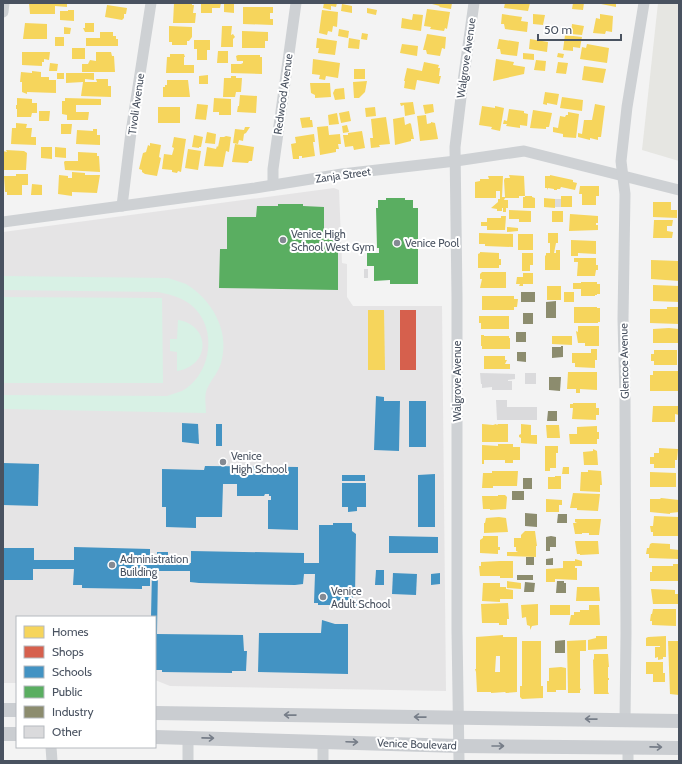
<svg xmlns="http://www.w3.org/2000/svg" width="682" height="764" font-family="Cabin,sans-serif">
	<rect width="100%" height="100%" fill="#f3f3f3"/>
	<!-- commercial -->
	<path fill="#e6e6e2" d="M658 3H679V161L642 150Z"/>
	<!-- education -->
	<path fill="#e5e4e5" d="M334 188 339 190 342 263 347 264V297L353 306H442L446 691 170 686 155 680V617H17V683H3V232Z"/>
	<!-- green -->
	<g fill="#d8f1e5">
		<path d="M3 276 168 278C174 280 180 282 186 284 211 299 229 329 222 359 220 371 212 378 207 389 204 395 206 406 206 413L3 409V395L167 396C172 394 177 393 182 391 209 376 217 336 198 312 188 299 173 295 158 292L3 290Z"/>
		<path d="M3 297 162 298 163 383H3Z"/>
		<path d="M178 320C211 325 211 366 177 371V352L170 351V339H177Z"/>
	</g>
	<!-- homes -->
	<g fill="#f6d55c" fill-rule="evenodd">
		<path d="M29 3H67V7L55 6V14H30Z"/>
		<path d="M174 3 192 4V5H194L193 13H196L195 23H173Z"/>
		<path d="M201 3H221L220 8H212V13H201Z"/>
		<path d="M224 3H234V13L224 12Z"/>
		<path d="M324 3H337L336 7 331 6V10L323 8Z"/>
		<path d="M428 3H452L451 9 439 7 440 6Z"/>
		<path d="M505 3H530L528 11 504 8Z"/>
		<path d="M573 3H584L583 10 572 9Z"/>
		<path d="M596 3H616V7Z"/>
		<path d="M342 4 352 6V13L341 11Z"/>
		<path d="M107 5 127 8 126 14H124V18L122 20 105 17Z"/>
		<path d="M243 7H273V13H270V19H273V25L243 24Z"/>
		<path d="M367 8 377 10 376 15 367 13Z"/>
		<path d="M427 9 450 12 447 29 445 28 444 31 430 29 431 27 424 26Z"/>
		<path d="M68 10H74V21L60 20V11H68Z"/>
		<path d="M322 10 338 12 337 27 333 26 332 32 328 31 327 35 319 33Z"/>
		<path d="M413 14 423 15 421 31 401 28 402 18 412 20Z"/>
		<path d="M502 14 522 17 521 21 528 22 527 32 505 29 504 24H501Z"/>
		<path d="M533 14 545 15 543 25 533 24Z"/>
		<path d="M600 14 613 16 612 32 606 31 605 34 593 33 596 18 600 19Z"/>
		<path d="M25 23 47 24V39H23Z"/>
		<path d="M85 23H94V32H85L83 28H85Z"/>
		<path d="M572 24 584 26 582 35 571 34Z"/>
		<path d="M169 26 192 27V37L189 41H187V45H172V42H169Z"/>
		<path d="M222 26H232L231 35 233 34 235 37 233 39V47H221Z"/>
		<path d="M64 27 71 28 70 34H64Z"/>
		<path d="M339 29 349 31 348 38 338 36Z"/>
		<path d="M242 31 268 32V41H265V48H242Z"/>
		<path d="M100 32H113V36H116V39H118V46H86V38H100Z"/>
		<path d="M362 33 368 34 367 40 361 39Z"/>
		<path d="M427 34 446 37 445 49 442 48 440 56 427 54 426 50H423Z"/>
		<path d="M565 35 582 37 580 48 573 47V51L563 50Z"/>
		<rect x="55" y="37" width="9" height="9"/>
		<path d="M317 38 337 41 335 55 318 53 319 48H316Z"/>
		<path d="M349 38 360 40 359 49 348 48Z"/>
		<path d="M499 39 519 42 517 56 501 54 500 49H497Z"/>
		<path d="M530 39 548 42 547 52 529 49Z"/>
		<path d="M194 40H210V50H207V60H197V49H194Z"/>
		<path d="M402 44 418 46 417 56 400 53Z"/>
		<path d="M587 44 609 48 607 63 580 59 582 47 586 48Z"/>
		<rect x="72" y="48" width="13" height="11"/>
		<path d="M218 51H228V63H217Z"/>
		<path d="M22 52H50L49 60 44 59V62H42V66L22 65Z"/>
		<path d="M96 52H111L112 56H114L115 72H82V64H88L90 60 96 61Z"/>
		<path d="M523 53 534 54V60L523 59Z"/>
		<path d="M558 53 564 54 563 58 557 57Z"/>
		<path d="M170 54H184L185 57H184V65H194V73H166L167 57H170Z"/>
		<path d="M238 55H260V57H262V74L231 73V64H241L243 63V61H237L236 56Z"/>
		<path d="M313 59 340 63 338 78 326 76 325 80 319 79 320 75 312 74Z"/>
		<path d="M496 59 514 62 513 65 525 67 524 74 493 81Z"/>
		<path d="M536 60 546 61 545 71 534 70Z"/>
		<path d="M424 62 439 65 438 68H440L439 76H441L439 84 417 80 415 90 404 88 405 81H404L407 68 422 71Z"/>
		<path d="M558 62 568 63 566 74 556 73Z"/>
		<path d="M50 63 58 64 57 71H49Z"/>
		<path d="M584 66 606 69 603 83 582 80Z"/>
		<rect x="354" y="69" width="11" height="10"/>
		<path d="M32 71 41 72V77H49V80H56V93L27 92V94L22 92V82H20L21 72 32 73Z"/>
		<rect x="57" y="73" width="7" height="6"/>
		<path d="M66 73H94V80L85 79V82H97L96 79H108V86H111V97L81 96 83 82 66 83Z"/>
		<path d="M208 75V84H199V76Z"/>
		<path d="M231 76H236V78H242L241 92H236L235 97H223L224 78H231Z"/>
		<path d="M167 80H188L190 97H163V87H165V85H167Z"/>
		<path d="M367 81 365 92 359 98H354L353 82Z"/>
		<path d="M310 83H330L331 97 315 98V95L311 93Z"/>
		<path d="M344 88 345 99 335 100 333 93 335 89Z"/>
		<path d="M545 92 559 94 557 105 547 103V105L543 104Z"/>
		<path d="M240 95 257 96 256 113 237 112 238 106H239Z"/>
		<path d="M562 97 583 100 582 111 560 108Z"/>
		<path d="M17 98 32 99V103H37V113H32L31 117H17V109H16V105H17Z"/>
		<path d="M65 98 101 99V105H76V112H89L88 120H67V115L62 114V101H65Z"/>
		<path d="M214 98 231 99V115H219V112H213Z"/>
		<path d="M413 102 415 114 405 116 404 105 401 106 400 103Z"/>
		<path d="M197 104 208 105 206 120 195 119Z"/>
		<path d="M433 104 434 112 425 114 423 105Z"/>
		<path d="M595 104 605 106 601 137H598V140L590 138V140L578 137V133L582 134 584 120H592Z"/>
		<path d="M482 106 495 108V106L504 108 500 131 491 129 492 127 479 125Z"/>
		<rect x="158" y="107" width="22" height="16"/>
		<path d="M375 107 376 116 366 117 365 108Z"/>
		<path d="M509 109 524 111V113L528 114 527 126 520 125V128L506 126 507 124H503L504 120 507 121Z"/>
		<path d="M533 110 552 113 549 127H546V129L530 128Z"/>
		<path d="M39 111H50L49 121H39Z"/>
		<path d="M349 111 351 121 341 123 339 113Z"/>
		<path d="M568 112 579 114 576 138 563 137V134L553 132V127L558 128 560 116 565 117 566 115H568Z"/>
		<path d="M337 113 339 124 329 125 328 115Z"/>
		<path d="M426 115 427 124 431 123V122L435 123 438 139 420 141 417 116Z"/>
		<path d="M310 117V120H312L313 127 302 128 300 118Z"/>
		<path d="M386 117 390 144 379 145 380 147 371 148 370 138H373L371 119Z"/>
		<path d="M404 117 405 125 410 123 411 124 414 139H411V141L395 145 393 119Z"/>
		<path d="M16 123 27 124 26 128H32L31 137H36V145L11 144 12 128H16Z"/>
		<path d="M61 124H72L71 134H61Z"/>
		<path d="M347 125 349 132 343 133 342 126Z"/>
		<path d="M328 126 329 135 340 134 341 144H338L339 149H336V152L320 155 317 127Z"/>
		<path d="M245 127H250L246 133 244 134 243 141 239 140 238 144 233 143 235 129 244 130Z"/>
		<path d="M93 129H97V135H100V145L76 144 77 130 93 131Z"/>
		<path d="M362 131 365 148 354 150 353 146 345 147 343 135H348V133Z"/>
		<path d="M207 132 216 134 215 144 205 143Z"/>
		<path d="M314 134 315 142H313L315 156 302 158V156H299V159H293L291 144 296 143 295 137Z"/>
		<path d="M194 135 203 137 201 147H199V148L192 147Z"/>
		<path d="M226 136 231 137 229 152 226 151 223 167 204 166 207 147 216 149 217 146 218 147 220 137H224Z"/>
		<path d="M174 137 186 139 181 172 178 171 177 173 172 172V170L162 169 164 154 172 155 174 148 172 147Z"/>
		<path d="M150 143 161 145 159 157 161 158 157 176 145 174 142 172V170L139 169 143 153 146 152 148 145 150 146Z"/>
		<path d="M235 144 254 147 252 161H249L248 163 232 162Z"/>
		<path d="M41 147H52V159L41 158Z"/>
		<path d="M55 147 66 148V158L55 157Z"/>
		<path d="M188 149 201 151 198 170 185 168Z"/>
		<path d="M6 150 24 151 27 153 26 170H3V151L7 152Z"/>
		<path d="M78 152 97 153V156H99L100 172 65 170 64 162 65 161H78Z"/>
		<path d="M72 172 85 173V175H100L97 193 72 192V196L58 194 59 175 68 176V178H72Z"/>
		<path d="M16 174H28V185H22V195H7V192H5L4 176H16Z"/>
		<path d="M509 175 524 176 525 196H519V198H505L504 200H508V208H506V212H503V208H502V211H497V209L491 208 498 202V199H500V191H496V198H475V182L480 181V179H489L488 176H503L502 197H505L504 180 505 178H510Z"/>
		<path d="M550 175 573 180V182L577 183 575 190 561 187 560 189H557V190H554V189L548 188 547 190V188H545V176H550Z"/>
		<path d="M32 184 42 185V195H31Z"/>
		<path d="M580 186H599V196H596V205H582V194H579Z"/>
		<path d="M525 196H532V197L535 198V208H523V197H525Z"/>
		<rect x="561" y="196" width="11" height="11"/>
		<path d="M544 198 555 199V208L544 207Z"/>
		<path d="M653 202H671V210H677V218L653 217Z"/>
		<path d="M509 210 531 211V222H519V219H509Z"/>
		<rect x="552" y="211" width="11" height="11"/>
		<path d="M570 214 598 216V223H596V225H598V230L569 231Z"/>
		<path d="M501 216H506L505 230H487V226H481V222H487V218H501Z"/>
		<path d="M654 220H673L672 226H667V231L673 232 672 238H653Z"/>
		<path d="M507 227 518 228V231L507 232Z"/>
		<path d="M479 233 513 234V247L485 246V244H479Z"/>
		<rect x="548" y="233" width="10" height="10"/>
		<rect x="518" y="234" width="15" height="16"/>
		<path d="M571 240 596 241V254L578 253V256H571Z"/>
		<path d="M550 243H556L554 253H556V250H560V270H545V256L546 255V253H550Z"/>
		<path d="M480 252 499 253V259H501V265H499V268H478V254L480 253Z"/>
		<path d="M522 253H533V265H530V271H522Z"/>
		<path d="M574 258H596V265H598V270H596L595 276H577L578 262H574Z"/>
		<path d="M651 260 679 261V281L651 279Z"/>
		<path d="M482 272H506V288H480L482 279H480V274Z"/>
		<path d="M523 273H533V284H523V286H519L520 284H516L517 277H523Z"/>
		<path d="M581 282H597V284H600V294H597V295H595V296H581V289H573V283H581Z"/>
		<path d="M653 285 679 286V302L653 301Z"/>
		<rect x="547" y="286" width="14" height="14"/>
		<rect x="564" y="292" width="10" height="10"/>
		<path d="M482 296H514V299H518L517 307H514V310H482Z"/>
		<path d="M574 307H597V308H600V322H598V323H574Z"/>
		<path d="M667 307H679V324L650 323V309H667Z"/>
		<path d="M368 310H384L385 370H368Z"/>
		<path d="M479 316H509V329H481V323H479Z"/>
		<path d="M578 326H599V346H585V343H578L576 331 578 332Z"/>
		<path d="M669 328 679 329V343H653V329Z"/>
		<path d="M481 335H484V336H509V338H510V349H482V346H481Z"/>
		<path d="M552 336H572V345L552 344Z"/>
		<path d="M591 349H597V360H595V368L575 367V363H572V353H591Z"/>
		<path d="M654 350H677V365H654V361H651V354H654Z"/>
		<path d="M484 356H505V360H507L505 364H510V369H484Z"/>
		<path d="M653 371H678V391H650V375H653Z"/>
		<path d="M568 372H597V390L580 389V393H576V389H567Z"/>
		<path d="M573 403H596V408H599V415H596V420L572 419 573 408H570V404H573Z"/>
		<path d="M653 406H679V415L675 414V422H652Z"/>
		<path d="M482 424 493 425 496 424 497 425 498 424H508V442H482Z"/>
		<path d="M521 424 531 425V435H537V444L521 443V438L519 437V435L521 434Z"/>
		<path d="M546 425H559L560 438H547Z"/>
		<path d="M597 426V432H599V439H597V444H570L569 434H577V427Z"/>
		<path d="M498 444H513V447H520V460H513V463H505V460H484V464H482V445L498 446Z"/>
		<path d="M545 446H558V453H556V468H550V471H545Z"/>
		<path d="M659 448 678 449 677 460H675V468H654V464H650V457H654V453H659Z"/>
		<path d="M593 449 597 451 598 465H584L583 452 593 451Z"/>
		<path d="M563 467H569V474H562Z"/>
		<path d="M588 470 601 471 602 485H600V492L580 491 581 472H588Z"/>
		<path d="M492 471H518L517 486H493V488H482L483 473H492Z"/>
		<path d="M650 472 676 473V487H650Z"/>
		<path d="M555 476H561V489H548V477H555Z"/>
		<path d="M573 493 600 494 598 511 577 510V508H570Z"/>
		<path d="M498 495H505L507 497 506 509 490 510V509H483L482 496H498Z"/>
		<path d="M661 498 679 500V512L670 513V514L650 512V499H660Z"/>
		<path d="M546 499 562 500V505H559V512H546Z"/>
		<path d="M654 516 678 517 679 536H653V532H651L650 526H653Z"/>
		<path d="M499 517 506 518 508 532 484 533V523H485L486 518Z"/>
		<path d="M575 519H601L599 535H589V533H582V534H575L573 523H577L575 522Z"/>
		<path d="M525 531H535L537 546H536V557L507 556V552H518L516 551V547H514V538H521V535Z"/>
		<path d="M483 536H498V547H500V550H498V554L480 553V540L483 538Z"/>
		<path d="M575 541H598L599 554 580 555V554H577Z"/>
		<path d="M652 543 670 544V549L679 550V559L649 558V554H646L647 548H649L650 544Z"/>
		<path d="M575 559 582 561V566H575V568H577V580L555 579V582H546V569L563 568V561H575Z"/>
		<path d="M500 561H513V578H500V576H480L479 566H481V562Z"/>
		<path d="M673 564H679V581H650V572H652V566H673Z"/>
		<path d="M507 581 521 583V589L507 588Z"/>
		<path d="M483 583H500V587H506V589L513 590V599H500V602L482 601Z"/>
		<path d="M577 587H599L600 601H576Z"/>
		<path d="M651 589 675 590V594H679V604H653Z"/>
		<path d="M508 603 509 619H507V625H499V623H482L481 604Z"/>
		<path d="M538 604V625L532 626 530 630V626L527 625 526 617 522 618 521 605Z"/>
		<rect x="550" y="605" width="20" height="10"/>
		<path d="M589 605H599L600 625H569L571 615H574V612H580V610H589Z"/>
		<path d="M653 609H676V626L652 625V621H650L651 614H652Z"/>
		<path d="M503 635V637H517V692L506 693 505 692 491 693V692H477L476 672 475 669H476V637ZM496 656H500V672H495Z"/>
		<path d="M596 636H607V649L588 650V640L596 638Z"/>
		<path d="M666 636V657H663V659L658 660V657L655 658V647H660V646H646V638L648 637Z"/>
		<path d="M586 640V651H580V688L581 690H580V693H568L567 641Z"/>
		<path d="M522 641H541V686H543V698L522 699 520 697V686H522Z"/>
		<path d="M668 641H679V695L670 694Z"/>
		<path d="M594 654H608L609 667H608V678H609V680H608V692L609 694H594L593 659 594 660Z"/>
		<path d="M646 662H663V673H665V682H653V674H646Z"/>
		<path d="M561 667 566 668V690H556V692H547V681H549V668Z"/>
	</g>
	<!-- shops -->
	<rect fill="#d6604d" x="400" y="310" width="16" height="60"/>
	<!-- schools -->
	<g fill="#4393c3">
		<path d="M376 396 384 397V401H400L399 451 374 450Z"/>
		<rect x="409" y="401" width="17" height="46"/>
		<path d="M182 423 198 424 199 444 182 442Z"/>
		<rect x="216" y="424" width="6" height="22"/>
		<path d="M3 463 39 464 38 506 3 505Z"/>
		<path d="M205 466 298 467V530L268 529V500H271V496H269V494H265L264 496H237V484H223L222 517H196V528L166 527V507H162V469L204 470Z"/>
		<path d="M435 474V527H418V475Z"/>
		<rect x="342" y="475" width="23" height="6"/>
		<path d="M342 483H366V507H357V511L348 512V507H342Z"/>
		<path d="M333 523H352V531L356 534 355 596H353V600H351H357V608L332 607V605H318V603H314L315 574H304L303 584 295 585 199 583 190 582V571H158L157 634 243 635 244 651H247L246 671H232V673L162 672V670H155V617H151L152 571H150V586H142V589L82 588V585H73L74 569H33V580H3V548H34V560H74V547L150 549V562H161V557H157V552H168V557L164 558V562L191 563V551L304 553V563H319V525H333Z"/>
		<path d="M389 536 438 537V553H389Z"/>
		<path d="M376 570H384V585H375Z"/>
		<path d="M393 573 417 574 416 595 392 594Z"/>
		<path d="M440 573V584L431 585V574Z"/>
		<path d="M322 620 335 624H348V674L258 672 259 633H321Z"/>
	</g>
	<!-- public -->
	<g fill="#5aae61">
		<path d="M386 198H405V200H413V208H418V284H390V280L374 281V266H367V253H379V248H377L376 208H378V200H386Z"/>
		<path d="M278 204H303V206L324 207V231H338V290L219 288 220 249H227V217H256L257 206H278Z"/>
	</g>
	<!-- industry -->
	<g fill="#8c8c6e">
		<rect x="521" y="292" width="14" height="10"/>
		<path d="M556 301V318H546V302Z"/>
		<rect x="523" y="313" width="10" height="11"/>
		<rect x="516" y="332" width="10" height="10"/>
		<path d="M561 346H563V357L552 358V347H561Z"/>
		<path d="M517 352H526V362L517 361Z"/>
		<path d="M549 377H561L560 391 549 390Z"/>
		<path d="M548 411H557V421H547Z"/>
		<rect x="523" y="478" width="9" height="11"/>
		<rect x="512" y="491" width="12" height="9"/>
		<path d="M525 513 537 514V527L525 526Z"/>
		<path d="M558 514H567V523H557Z"/>
		<path d="M551 536 556 537V547H550V551H546V537Z"/>
		<rect x="526" y="557" width="8" height="8"/>
		<path d="M553 558V565H546V559Z"/>
		<rect x="517" y="575" width="16" height="5"/>
		<path d="M557 581H564V583H566V593H556Z"/>
		<path d="M525 582 535 583 534 592H524Z"/>
		<path d="M565 640V653H555V641Z"/>
	</g>
	<!-- building -->
	<g fill="#dadadc">
		<rect x="555" y="199" width="6" height="8"/>
		<rect x="364" y="269" width="4" height="9"/>
		<path d="M480 373 515 374V379L508 380V381H512V390H492V387L482 388V384H481Z"/>
		<rect x="525" y="373" width="11" height="11"/>
		<path d="M496 400H507V407H537V420H497Z"/>
	</g>
	<g fill="none" stroke-linecap="round" stroke-linejoin="round">
		<!-- minor -->
		<g stroke="#ced1d4" stroke-width="11">
			<path d="M3 12 4 3"/>
			<path d="M273 185V169L296 3"/>
			<path d="M122 206 131 132 151 3"/>
			<path d="M3 222 255 188 342 174 456 161 524 151 679 190"/>
			<path d="M625 720 626 633 625 398 623 319 625 194 621 161 627 107 644 3"/>
			<path d="M323 741V761"/>
			<path d="M51 747 52 761"/>
			<path d="M628 747V761"/>
			<path d="M188 761V738"/>
			<path d="M459 761 457 630V297L455 147 462 89 474 3"/>
		</g>
		<!-- major -->
		<g stroke="#cacdd1" stroke-width="14">
			<path d="M3 710H17"/>
			<path d="M155 713 679 721"/>
			<path d="M3 734H17"/>
			<path d="M155 737 459 746 679 748"/>
		</g>
	</g>
	<!-- one-way arrows -->
	<defs><path id="oneway-shaft" d="M-6 0H5M1.5-3L5.5 0L1.5 3" fill="none" stroke-width="1.6" stroke-linecap="round" stroke-linejoin="round"/></defs>
	<g stroke="#767d88">
		<use href="#oneway-shaft" transform="translate(290 715) rotate(-179)"/>
		<use href="#oneway-shaft" transform="translate(420 717) rotate(-179)"/>
		<use href="#oneway-shaft" transform="translate(591 719) rotate(-179)"/>
		<use href="#oneway-shaft" transform="translate(208 738) rotate(1)"/>
		<use href="#oneway-shaft" transform="translate(352 742) rotate(2)"/>
		<use href="#oneway-shaft" transform="translate(498 746)"/>
		<use href="#oneway-shaft" transform="translate(656 747) rotate(1)"/>
	</g>
	<!-- markers -->
	<g fill="#848a93" stroke="#fff" stroke-width="1.5">
		<circle cx="283" cy="240" r="4"/>
		<circle cx="397" cy="243" r="4"/>
		<circle cx="223" cy="462" r="4"/>
		<circle cx="112" cy="565" r="4"/>
		<circle cx="323" cy="597" r="4"/>
	</g>
	<g text-anchor="middle" dominant-baseline="central" stroke-width="4" stroke-linejoin="round" paint-order="stroke">
		<!-- street labels -->
		<g font-size="11" fill="#495260" stroke="#fff">
			<text transform="translate(466 58) rotate(-82)">Walgrove Avenue</text>
			<text transform="translate(283 94) rotate(-82)">Redwood Avenue</text>
			<text transform="translate(136 104) rotate(-82)">Tivoli Avenue</text>
			<text transform="translate(343 175) rotate(-8)">Zanja Street</text>
			<text transform="translate(624 361) rotate(-91)">Glencoe Avenue</text>
			<text transform="translate(457 381) rotate(-90)">Walgrove Avenue</text>
			<text transform="translate(417 744) rotate(2)">Venice Boulevard</text>
		</g>
		<!-- poi labels -->
		<g font-size="11" fill="#495260" stroke="#fff" text-anchor="start">
			<text x="291" y="234">Venice High<tspan x="291" dy="13">School West Gym</tspan></text>
			<text x="405" y="243">Venice Pool</text>
			<text x="231" y="456">Venice<tspan x="231" dy="13">High School</tspan></text>
			<text x="120" y="559">Administration<tspan x="120" dy="13">Building</tspan></text>
			<text x="331" y="591">Venice<tspan x="331" dy="13">Adult School</tspan></text>
		</g>
	</g>
	<!-- border -->
	<rect width="682" height="764" fill="none" stroke="#495260" stroke-width="8"/>
	<!-- legend -->
	<rect x="16" y="616" width="140" height="132" fill="#ffffff" stroke="#b6babf"/>
	<rect x="24" y="626" width="20" height="12" fill="#f6d55c" stroke="#b6babf"/>
	<text x="52" y="636" font-size="12" fill="#495260">Homes</text>
	<rect x="24" y="646" width="20" height="12" fill="#d6604d" stroke="#b6babf"/>
	<text x="52" y="656" font-size="12" fill="#495260">Shops</text>
	<rect x="24" y="666" width="20" height="12" fill="#4393c3" stroke="#b6babf"/>
	<text x="52" y="676" font-size="12" fill="#495260">Schools</text>
	<rect x="24" y="686" width="20" height="12" fill="#5aae61" stroke="#b6babf"/>
	<text x="52" y="696" font-size="12" fill="#495260">Public</text>
	<rect x="24" y="706" width="20" height="12" fill="#8c8c6e" stroke="#b6babf"/>
	<text x="52" y="716" font-size="12" fill="#495260">Industry</text>
	<rect x="24" y="726" width="20" height="12" fill="#dadadc" stroke="#b6babf"/>
	<text x="52" y="736" font-size="12" fill="#495260">Other</text>
	<!-- scale -->
	<path d="M538 34v6h83v-6" fill="none" stroke="#495260" stroke-width="2"/>
	<text x="544" y="34" font-size="12" fill="#495260" stroke="#ffffff" stroke-width="3" paint-order="stroke">50 m</text>
</svg>
